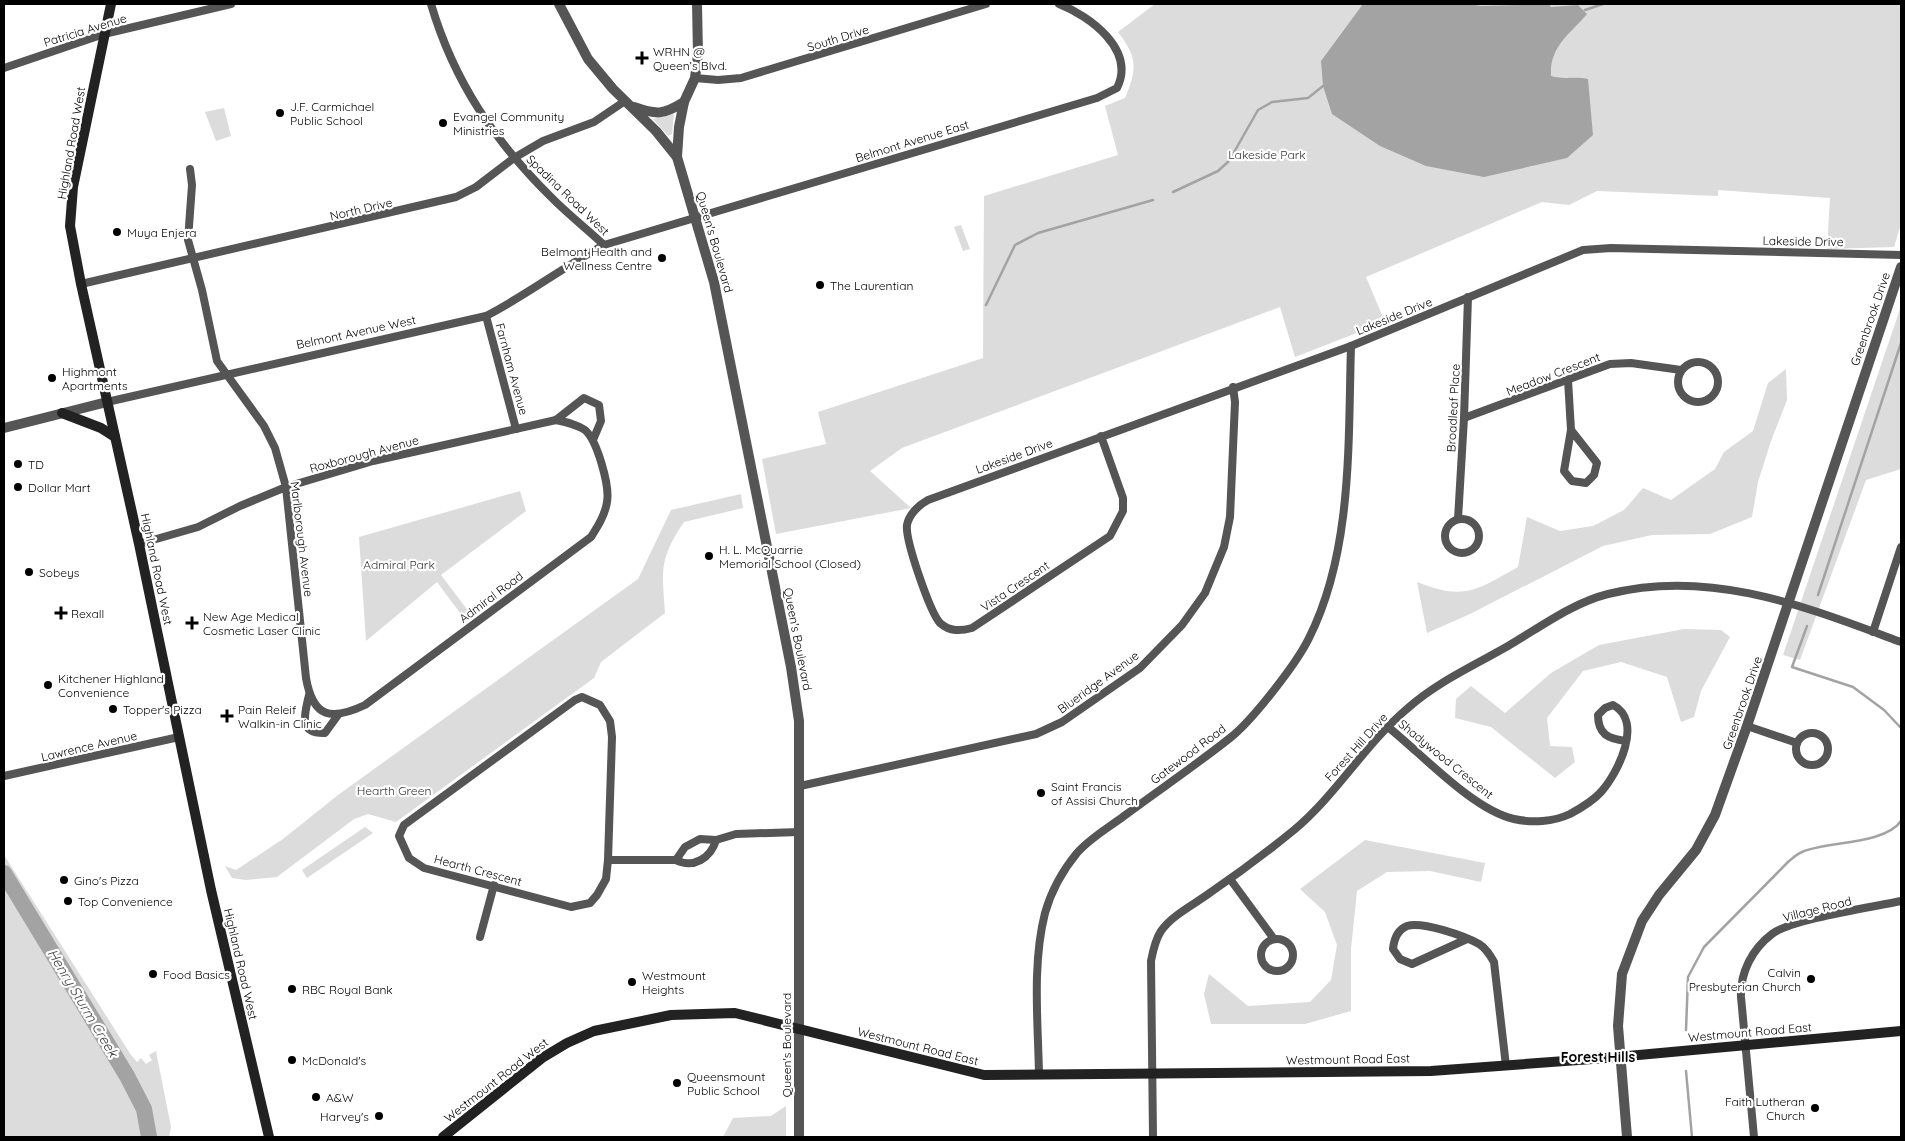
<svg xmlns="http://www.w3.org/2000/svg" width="1905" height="1141" font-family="Quicksand,sans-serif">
	<rect width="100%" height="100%" fill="#fff"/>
	<!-- green -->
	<g fill="#dcdcdc">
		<path d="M1155 4H1901V224L1894 247 1827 249 1830 198 1718 190V196L1597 191 1569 205 1542 202 1366 277 1385 322 1295 357 1280 307 902 448 870 471 911 508 776 534 762 459 826 444 818 412 983 358 984 196 1118 155 1105 106 1125 98C1137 69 1138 58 1118 32Z"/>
		<path d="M224 108 231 136 216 141 205 112Z"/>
		<path d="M674 114 672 134 668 136 653 119Z"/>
		<path d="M961 225 970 249 963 251 954 227Z"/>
		<path d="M1901 306V469L1866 480 1800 660 1783 655Z"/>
		<path d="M1786 369 1787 400 1771 441 1758 482 1752 517 1710 534 1652 535 1603 546 1470 614 1427 633 1417 582C1464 601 1477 590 1518 567L1527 517 1560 531 1593 526 1624 510 1643 488 1671 500 1715 469 1724 452 1753 431 1768 383Z"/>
		<path d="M520 491 526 511 441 575 472 616 466 621 437 582 366 641 359 537Z"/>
		<path d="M741 494 743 508 684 522C659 559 662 570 665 613L601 662 594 678 396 822 368 814 354 819 277 877 246 880 232 878 225 866 236 870 283 839 338 795 638 579 671 510Z"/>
		<path d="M1684 629 1721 630 1730 637 1701 691 1694 717 1681 722 1667 677 1621 662 1583 671 1547 718 1550 746 1572 747 1575 762 1555 778 1491 727 1455 718 1456 699 1471 686 1505 713 1551 673 1599 645Z"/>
		<path d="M365 827 373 833 307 878 302 870Z"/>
		<path d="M1365 840 1485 863 1481 882 1430 871 1387 872 1357 891 1351 949V1011L1305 1024H1211L1204 994 1209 974 1248 1006 1310 1002 1331 980 1337 945 1325 912 1300 889Z"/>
		<path d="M4 855 131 1055 137 1062 141 1058 146 1064 152 1060 149 1055 156 1051 171 1127 169 1137H4Z"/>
		<path d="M786 1106V1137H723L733 1118 771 1116Z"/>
	</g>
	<!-- water -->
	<path fill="#a3a3a3" d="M1363 4H1469L1481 6 1549 4 1551 7 1578 5 1587 14C1570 34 1549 47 1551 76 1564 80 1575 76 1588 79L1593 135 1567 158 1484 177 1426 166 1380 146 1332 114 1323 86 1321 61Z"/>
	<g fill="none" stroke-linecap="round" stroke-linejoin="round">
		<!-- stream -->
		<g stroke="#a3a3a3" stroke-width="2.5">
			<path d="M1585 10 1603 4"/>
			<path d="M1173 192 1218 171 1229 161 1258 110 1272 102 1308 98 1323 86"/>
			<path d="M986 305 1015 245 1038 233 1153 200"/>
			<path d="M1818 595 1901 343"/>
			<path d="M1807 626 1792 667 1853 687 1884 710 1901 728"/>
			<path d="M1686 1030 1688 977 1704 947 1789 861C1793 858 1797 854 1802 852 1827 841 1884 845 1901 821"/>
			<path d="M1686 1071 1692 1137"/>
		</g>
		<!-- river -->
		<path stroke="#a3a3a3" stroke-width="16" d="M4 873 127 1076 144 1109 149 1137"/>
		<!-- minor -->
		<g stroke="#555" stroke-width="8">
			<path d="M431 4C454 82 495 142 553 199 569 215 587 229 604 245"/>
			<path d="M4 68 104 34 231 4"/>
			<path d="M695 78 718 80 741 78 986 4"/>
			<path d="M81 284 456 197 476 187 514 158 543 141 594 122 625 101"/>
			<path d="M486 316 516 429"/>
			<circle cx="1698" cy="382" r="20"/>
			<path d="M1568 380 1571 430 1564 471 1572 481 1586 483 1594 475 1597 463 1571 430"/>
			<path d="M107 402 486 316C527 295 563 267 604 245L1097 98 1117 88C1136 50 1090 16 1059 4"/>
			<path d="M1464 418 1610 364 1631 363 1681 370"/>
			<path d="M556 420 584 398 599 405 601 421 593 440"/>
			<path d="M1101 436 1123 498V511L1110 536 972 628C961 631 950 632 940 623 930 612 905 540 907 525 909 514 919 505 928 500L1351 346 1583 250 1611 248 1901 255"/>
			<path d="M1458 519 1464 418 1468 297"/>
			<circle cx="1462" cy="536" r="17"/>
			<path d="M139 544 198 527 240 506 286 487 373 461 556 420C566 422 576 424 585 430 597 440 610 486 607 502 605 515 598 526 591 537L365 705C331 721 313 718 306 678L286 487 275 448 264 426 217 361 202 290 188 240 192 185 190 169"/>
			<path d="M1873 632 1901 547"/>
			<path d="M309 695C305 713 297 734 325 733L338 715"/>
			<path d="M582 697 600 705 610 721 612 737 608 860 606 879 597 895 590 903 571 907 424 868 409 858 399 836 404 825 575 700Z"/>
			<path d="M1747 726 1797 743"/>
			<path d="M1388 727C1422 754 1473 810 1514 819 1532 823 1553 822 1570 814 1581 808 1593 801 1601 792 1618 773 1644 721 1613 705L1605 708 1598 715C1598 734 1608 739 1626 741"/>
			<circle cx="1812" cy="749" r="16"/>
			<path d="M4 776 179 737"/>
			<path d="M800 786 1036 734 1062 722 1140 668 1182 625 1205 593 1224 547 1230 517 1235 402 1233 387"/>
			<path d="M608 860H676C693 869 711 858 716 840"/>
			<path d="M676 860 685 847 700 839 716 840 736 834 799 832"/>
			<path d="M1230 879 1274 939"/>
			<path d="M480 937 494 885"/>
			<path d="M1467 939 1412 964 1400 959 1393 949C1394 939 1397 930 1407 926 1422 921 1465 936 1479 944 1486 948 1490 955 1494 962L1506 1066"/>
			<circle cx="1277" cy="955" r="16"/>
			<path d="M1039 1074C1038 1022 1032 964 1045 913 1051 892 1063 870 1077 853 1090 838 1108 828 1124 816 1159 790 1196 765 1230 738 1252 721 1297 663 1309 638 1353 551 1348 441 1351 346"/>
			<path d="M1153 1137 1151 961C1153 951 1155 940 1161 931 1172 915 1195 904 1211 892 1239 873 1267 852 1294 830 1337 794 1365 744 1408 708 1437 682 1475 665 1508 646 1539 628 1572 603 1608 594 1711 568 1806 607 1901 642"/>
			<path d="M1754 1137 1741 997C1740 973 1752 949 1772 934 1791 919 1874 907 1901 901"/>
		</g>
		<!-- tertiary -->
		<g stroke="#555" stroke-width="10">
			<path d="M559 4 588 59 613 89 656 131 677 157 714 282 791 667 799 721V1137"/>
			<path d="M634 107C657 115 663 115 684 102"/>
			<path d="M677 157 679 127 684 102 695 78 698 55 697 4"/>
			<path d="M4 428 107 402"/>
			<path d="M1627 1137 1618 1026 1622 974 1642 921 1659 895 1696 850 1715 815 1747 726 1901 267"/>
		</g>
		<!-- secondary -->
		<g stroke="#222" stroke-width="10">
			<path d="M111 4 73 187 70 226 81 284 139 544 211 890 269 1137"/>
			<path d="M62 413 101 428 115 437"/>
			<path d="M443 1137 542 1058 567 1043 594 1031 671 1015 735 1013 984 1075 1431 1071 1606 1058 1901 1031"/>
		</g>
	</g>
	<!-- markers -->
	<g fill="#000" stroke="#fff" stroke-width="2">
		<path d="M639.5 50.5h5v5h5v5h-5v5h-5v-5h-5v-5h5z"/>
		<circle cx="280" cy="113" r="5"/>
		<circle cx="443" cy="123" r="5"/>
		<circle cx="117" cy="232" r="5"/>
		<circle cx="662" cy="258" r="5"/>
		<circle cx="820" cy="285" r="5"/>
		<circle cx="52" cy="378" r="5"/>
		<circle cx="18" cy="464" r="5"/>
		<circle cx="18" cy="487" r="5"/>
		<circle cx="709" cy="556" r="5"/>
		<circle cx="29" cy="572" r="5"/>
		<path d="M58.5 605.5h5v5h5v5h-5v5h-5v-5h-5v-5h5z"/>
		<path d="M189.5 615.5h5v5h5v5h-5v5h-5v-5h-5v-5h5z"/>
		<circle cx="48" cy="685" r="5"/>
		<circle cx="113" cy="709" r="5"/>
		<path d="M224.5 708.5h5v5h5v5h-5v5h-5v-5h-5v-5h5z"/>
		<circle cx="1041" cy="793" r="5"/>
		<circle cx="64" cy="880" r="5"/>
		<circle cx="68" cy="901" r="5"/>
		<circle cx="153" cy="974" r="5"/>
		<circle cx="1811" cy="979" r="5"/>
		<circle cx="632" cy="982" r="5"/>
		<circle cx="292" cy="989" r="5"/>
		<circle cx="292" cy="1060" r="5"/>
		<circle cx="677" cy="1083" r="5"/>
		<circle cx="316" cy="1097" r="5"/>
		<circle cx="1815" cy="1108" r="5"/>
		<circle cx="379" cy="1116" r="5"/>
	</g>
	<g text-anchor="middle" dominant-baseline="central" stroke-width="4.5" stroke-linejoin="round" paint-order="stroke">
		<!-- street labels -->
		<g font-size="12" fill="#000" stroke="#fff">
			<text transform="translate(85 30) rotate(-17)">Patricia Avenue</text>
			<text transform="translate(838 38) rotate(-17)">South Drive</text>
			<text transform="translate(912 141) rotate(-17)">Belmont Avenue East</text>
			<text transform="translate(71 143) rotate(-80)">Highland Road West</text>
			<text transform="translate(568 195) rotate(44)">Spadina Road West</text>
			<text transform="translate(361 209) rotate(-13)">North Drive</text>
			<text transform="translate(1803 241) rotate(1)">Lakeside Drive</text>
			<text transform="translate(715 242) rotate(74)">Queen's Boulevard</text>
			<text transform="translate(1394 316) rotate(-22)">Lakeside Drive</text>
			<text transform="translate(1870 319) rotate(-71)">Greenbrook Drive</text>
			<text transform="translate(356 332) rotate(-12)">Belmont Avenue West</text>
			<text transform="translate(512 369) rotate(75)">Farnham Avenue</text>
			<text transform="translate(1553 374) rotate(-21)">Meadow Crescent</text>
			<text transform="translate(1453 408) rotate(-87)">Broadleaf Place</text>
			<text transform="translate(364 454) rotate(-15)">Roxborough Avenue</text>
			<text transform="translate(1014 456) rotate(-20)">Lakeside Drive</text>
			<text transform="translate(302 539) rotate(83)">Marlborough Avenue</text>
			<text transform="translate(157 569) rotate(78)">Highland Road West</text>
			<text transform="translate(1015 586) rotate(-34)">Vista Crescent</text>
			<text transform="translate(491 597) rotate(-37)">Admiral Road</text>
			<text transform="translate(798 639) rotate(79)">Queen's Boulevard</text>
			<text transform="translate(1098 682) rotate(-36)">Blueridge Avenue</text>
			<text transform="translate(1742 703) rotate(-71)">Greenbrook Drive</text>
			<text transform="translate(89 746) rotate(-13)">Lawrence Avenue</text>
			<text transform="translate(1356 747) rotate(-48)">Forest Hill Drive</text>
			<text transform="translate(1188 754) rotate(-37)">Gatewood Road</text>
			<text transform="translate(1446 759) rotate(39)">Shadywood Crescent</text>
			<text transform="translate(478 870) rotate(15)">Hearth Crescent</text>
			<text transform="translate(1817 909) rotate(-14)">Village Road</text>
			<text transform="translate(241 964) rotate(77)">Highland Road West</text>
			<text transform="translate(1750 1032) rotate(-5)">Westmount Road East</text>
			<text transform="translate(786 1045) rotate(-90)">Queen's Boulevard</text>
			<text transform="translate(918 1046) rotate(14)">Westmount Road East</text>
			<text transform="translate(1348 1059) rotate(-1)">Westmount Road East</text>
			<text transform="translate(496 1080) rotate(-38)">Westmount Road West</text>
		</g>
		<!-- poi labels -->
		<g font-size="12" fill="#000" stroke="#fff" text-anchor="start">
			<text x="653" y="51">WRHN @<tspan x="653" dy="14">Queen’s Blvd.</tspan></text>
			<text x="290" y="106">J.F. Carmichael<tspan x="290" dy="14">Public School</tspan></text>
			<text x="453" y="116">Evangel Community<tspan x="453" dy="14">Ministries</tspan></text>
			<text x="127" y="232">Muya Enjera</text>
			<text x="652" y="251" text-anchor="end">Belmont Health and<tspan x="652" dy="14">Wellness Centre</tspan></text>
			<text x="830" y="285">The Laurentian</text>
			<text x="62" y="371">Highmont<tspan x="62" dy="14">Apartments</tspan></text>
			<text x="28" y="464">TD</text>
			<text x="28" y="487">Dollar Mart</text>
			<text x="719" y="549">H. L. McQuarrie<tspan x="719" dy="14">Memorial School (Closed)</tspan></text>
			<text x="39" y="572">Sobeys</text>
			<text x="71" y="613">Rexall</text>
			<text x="203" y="616">New Age Medical<tspan x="203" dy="14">Cosmetic Laser Clinic</tspan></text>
			<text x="58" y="678">Kitchener Highland<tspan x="58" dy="14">Convenience</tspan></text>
			<text x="123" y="709">Topper's Pizza</text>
			<text x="238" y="709">Pain Releif<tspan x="238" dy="14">Walkin-in Clinic</tspan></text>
			<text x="1051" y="786">Saint Francis<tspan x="1051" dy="14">of Assisi Church</tspan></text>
			<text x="74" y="880">Gino's Pizza</text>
			<text x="78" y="901">Top Convenience</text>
			<text x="1801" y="972" text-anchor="end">Calvin<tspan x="1801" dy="14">Presbyterian Church</tspan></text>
			<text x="163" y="974">Food Basics</text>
			<text x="642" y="975">Westmount<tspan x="642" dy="14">Heights</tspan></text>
			<text x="302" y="989">RBC Royal Bank</text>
			<text x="302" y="1060">McDonald's</text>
			<text x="687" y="1076">Queensmount<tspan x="687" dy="14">Public School</tspan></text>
			<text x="326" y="1097">A&amp;W</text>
			<text x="1805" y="1101" text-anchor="end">Faith Lutheran<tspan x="1805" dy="14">Church</tspan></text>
			<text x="369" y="1116" text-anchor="end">Harvey's</text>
		</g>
		<!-- park labels -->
		<g font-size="12" fill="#333" stroke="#fff">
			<text x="1267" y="154">Lakeside Park</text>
			<text x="399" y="564">Admiral Park</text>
			<text x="394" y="790">Hearth Green</text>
		</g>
		<!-- water labels -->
		<g font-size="14" font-style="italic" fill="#444" stroke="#fff">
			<text transform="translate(83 1003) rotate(59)">Henry Sturm Creek</text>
		</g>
		<!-- neighbourhood labels -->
		<g font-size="14" font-weight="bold" fill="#000" stroke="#fff">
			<text x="1598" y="1057">Forest Hills</text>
		</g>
	</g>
	<!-- border -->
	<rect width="1905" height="1141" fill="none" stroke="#000000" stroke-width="10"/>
</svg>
